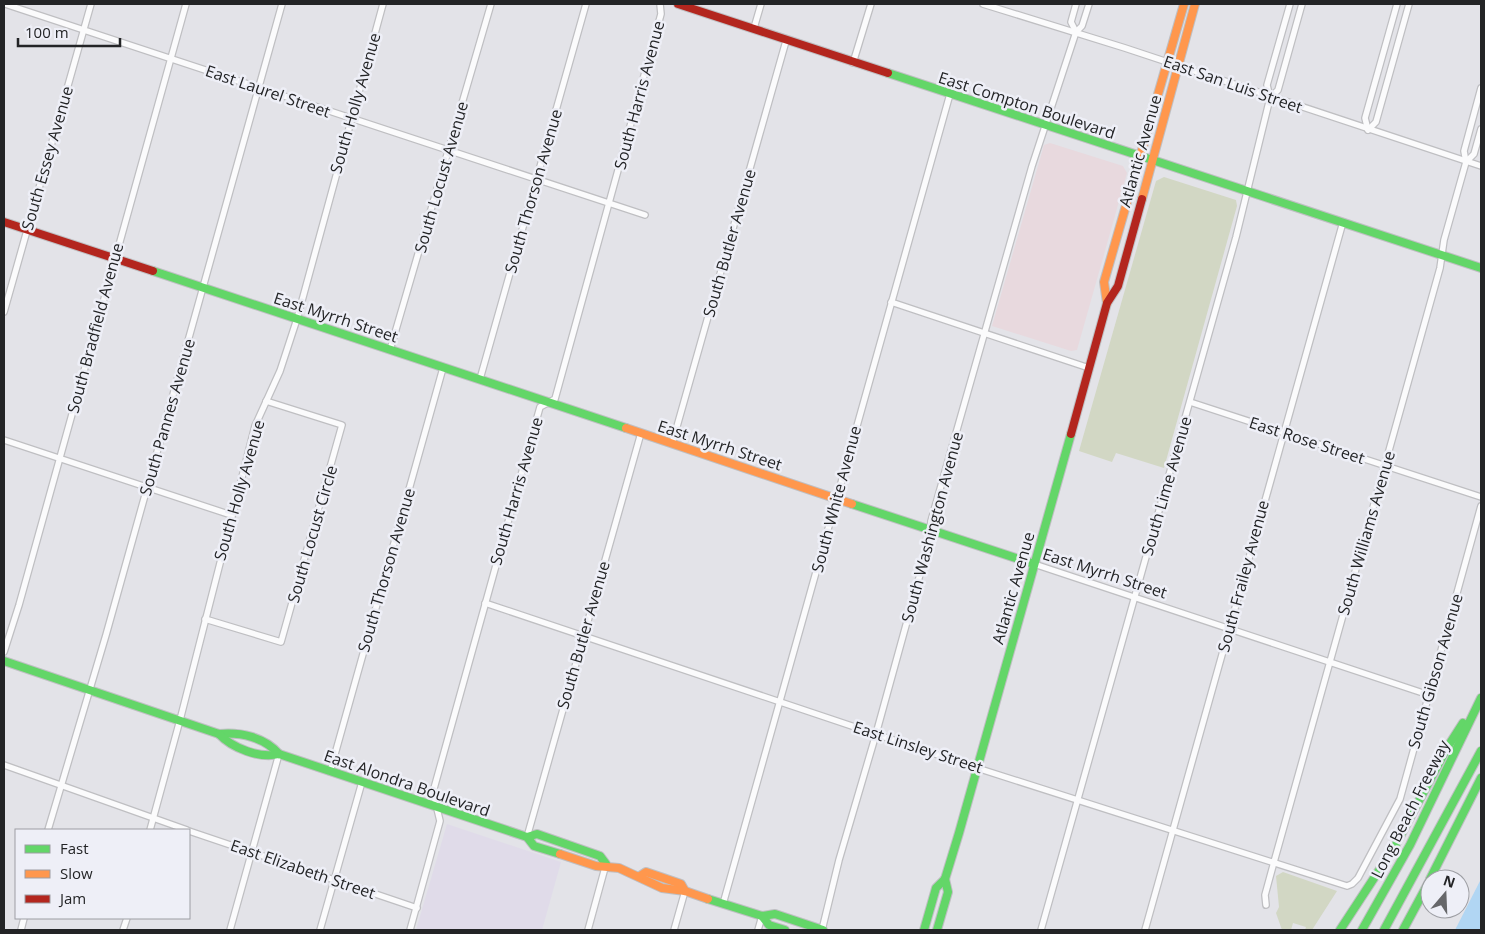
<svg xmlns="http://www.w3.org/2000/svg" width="1485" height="934" font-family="'Open Sans',sans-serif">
	<rect width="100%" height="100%" fill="#e3e3e8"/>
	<!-- commercial -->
	<path fill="#e8d9de" d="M1050 143 1123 166 1127 173 1077 350 1071 351 992 326 1044 145Z"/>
	<!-- education -->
	<path fill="#e0dbe9" d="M447 824 561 862 542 930H416Z"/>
	<!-- green -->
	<g fill="#d2d7c4">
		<path d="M1164 177 1236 200 1237 206 1164 468 1116 453 1112 462 1079 451 1156 181Z"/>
		<path d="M1283 872 1337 891 1312 930H1305L1306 927 1293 923 1291 930H1282L1276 913 1279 907 1276 876Z"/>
	</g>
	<!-- water -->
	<path fill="#b1d6f3" d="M1481 879V930H1455Z"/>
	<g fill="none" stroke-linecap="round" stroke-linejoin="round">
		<defs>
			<g id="street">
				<path d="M5 4 645 215"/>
				<path d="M983 4 1125 48 1481 166"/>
				<path d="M754 28 761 4"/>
				<path d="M1076 32 1071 22 1076 4"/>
				<path d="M853 63 871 4"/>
				<path d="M1270 98 1278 90 1302 4"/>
				<path d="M1368 130 1376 122 1409 4"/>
				<path d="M1368 130 1365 118 1397 4"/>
				<path d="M1466 162 1474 154 1481 129"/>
				<path d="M891 302 1089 368"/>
				<path d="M4 312 91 4"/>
				<path d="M390 350 491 4"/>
				<path d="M480 379 586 4"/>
				<path d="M1190 402 1481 497"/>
				<path d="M4 440 231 515"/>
				<path d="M672 444 786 41"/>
				<path d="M1034 564 1429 695"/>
				<path d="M485 603 977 768 1347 886 1352 884 1358 878 1400 799 1481 506"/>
				<path d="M205 619 281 642 342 425 266 401"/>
				<path d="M4 652 19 605 186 4"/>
				<path d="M4 765 187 830"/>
				<path d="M330 772 443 368"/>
				<path d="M48 830 106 635 282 4"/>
				<path d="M150 830 180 720 255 426 280 371 297 319 383 4"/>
				<path d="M189 831 417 908"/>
				<path d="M527 837 641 433"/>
				<path d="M723 904 950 94"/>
				<path d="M1266 905 1265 895 1274 862 1440 268 1444 240 1466 162 1464 151 1481 88"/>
				<path d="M21 930 24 918"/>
				<path d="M123 930 127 918"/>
				<path d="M230 930 279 754"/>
				<path d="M320 930 362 782"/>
				<path d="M410 930 440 821 433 792 540 407 555 399 661 14 660 4"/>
				<path d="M588 930 606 864"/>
				<path d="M674 930 685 891"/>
				<path d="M758 930 762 916"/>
				<path d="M822 930 839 860 876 734 930 538 931 521 1032 166 1076 32 1082 26 1089 4"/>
				<path d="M1041 930 1236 237 1270 98 1267 85 1290 4"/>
				<path d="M1145 930 1343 222"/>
			</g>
			<g id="fast">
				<path d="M888 73 1481 268"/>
				<path d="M153 271 626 428"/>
				<path d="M852 504 1034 564"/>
				<path d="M4 661 219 734C241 732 264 737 279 754"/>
				<path d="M219 734C232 748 260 759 279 754L527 837 534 846 560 854"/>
				<path d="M527 837 537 834 600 856 606 864"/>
				<path d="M1430 879 1481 778"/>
				<path d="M708 899 762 916 775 914 823 930"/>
				<path d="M762 916 769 925 785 930"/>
				<path d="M924 930 936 888 945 879 959 833 1071 434"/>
				<path d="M937 930 948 892 945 879"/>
				<path d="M1340 930 1395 846 1447 748 1463 723"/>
				<path d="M1362 930 1410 845 1481 698"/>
				<path d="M1384 930 1481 751"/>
				<path d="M1403 930 1430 880"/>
			</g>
			<g id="slow">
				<path d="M1142 199 1195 4"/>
				<path d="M1107 303 1104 282 1184 4"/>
				<path d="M626 428 852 504"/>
				<path d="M560 854 596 866 619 868 662 888 685 891 708 899"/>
				<path d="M640 876 646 872 681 884 685 891"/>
			</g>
			<g id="jam">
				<path d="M678 4 888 73"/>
				<path d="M4 222 153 271"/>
				<path d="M1071 434 1107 303 1118 286 1142 199"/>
			</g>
		</defs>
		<!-- street casing -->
		<use href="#street" stroke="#bfbfc2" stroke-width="8"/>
		<!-- fast casing -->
		<use href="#fast" stroke="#bfbfc2" stroke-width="10"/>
		<!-- slow casing -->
		<use href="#slow" stroke="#bfbfc2" stroke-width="10"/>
		<!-- jam casing -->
		<use href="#jam" stroke="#bfbfc2" stroke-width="10"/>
		<!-- street -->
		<use href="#street" stroke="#fbfbfc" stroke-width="5.5"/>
		<!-- fast -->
		<use href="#fast" stroke="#63d668" stroke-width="8"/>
		<!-- slow -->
		<use href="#slow" stroke="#ff974d" stroke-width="8"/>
		<!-- jam -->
		<use href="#jam" stroke="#b3261e" stroke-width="8"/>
	</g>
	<g text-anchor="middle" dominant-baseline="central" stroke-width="5" stroke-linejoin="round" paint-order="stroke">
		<!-- street labels -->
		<g font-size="16" fill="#232426" stroke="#eeeff7">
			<text transform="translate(1233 84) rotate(19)">East San Luis Street</text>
			<text transform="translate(268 91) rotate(19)">East Laurel Street</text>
			<text transform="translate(639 95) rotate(-75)">South Harris Avenue</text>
			<text transform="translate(355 103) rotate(-74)">South Holly Avenue</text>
			<text transform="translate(1027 105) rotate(18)">East Compton Boulevard</text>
			<text transform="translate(1140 151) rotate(-74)">Atlantic Avenue</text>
			<text transform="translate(47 158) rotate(-74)">South Essey Avenue</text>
			<text transform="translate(441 177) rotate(-74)">South Locust Avenue</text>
			<text transform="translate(533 191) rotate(-74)">South Thorson Avenue</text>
			<text transform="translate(729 243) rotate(-74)">South Butler Avenue</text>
			<text transform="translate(336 317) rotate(18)">East Myrrh Street</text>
			<text transform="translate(95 328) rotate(-75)">South Bradfield Avenue</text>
			<text transform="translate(167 417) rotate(-74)">South Pannes Avenue</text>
			<text transform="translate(1307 440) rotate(18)">East Rose Street</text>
			<text transform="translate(720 445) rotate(18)">East Myrrh Street</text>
			<text transform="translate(1166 486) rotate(-74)">South Lime Avenue</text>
			<text transform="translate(239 490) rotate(-74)">South Holly Avenue</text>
			<text transform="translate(516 491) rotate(-74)">South Harris Avenue</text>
			<text transform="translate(836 499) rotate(-75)">South White Avenue</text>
			<text transform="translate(932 527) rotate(-75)">South Washington Avenue</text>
			<text transform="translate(1366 533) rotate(-74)">South Williams Avenue</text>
			<text transform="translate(312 534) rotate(-74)">South Locust Circle</text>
			<text transform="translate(386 570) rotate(-74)">South Thorson Avenue</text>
			<text transform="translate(1105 573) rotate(18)">East Myrrh Street</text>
			<text transform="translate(1243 576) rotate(-75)">South Frailey Avenue</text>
			<text transform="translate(1013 588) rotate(-74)">Atlantic Avenue</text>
			<text transform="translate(583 635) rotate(-74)">South Butler Avenue</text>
			<text transform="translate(1435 671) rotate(-74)">South Gibson Avenue</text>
			<text transform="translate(918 747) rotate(18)">East Linsley Street</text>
			<text transform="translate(407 783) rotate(19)">East Alondra Boulevard</text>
			<text transform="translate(1410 809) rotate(-63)">Long Beach Freeway</text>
			<text transform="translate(303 869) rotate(19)">East Elizabeth Street</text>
		</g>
	</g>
	<!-- border -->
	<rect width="1485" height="934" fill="none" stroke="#232426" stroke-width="10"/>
	<!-- legend -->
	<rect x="15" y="829" width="175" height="90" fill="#eeeff7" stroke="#9d9ea3"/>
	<rect x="25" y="845" width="25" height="8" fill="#63d668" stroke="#9d9ea3"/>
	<text x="60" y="854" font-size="15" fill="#232426">Fast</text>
	<rect x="25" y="870" width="25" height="8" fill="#ff974d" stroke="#9d9ea3"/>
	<text x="60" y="879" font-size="15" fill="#232426">Slow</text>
	<rect x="25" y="895" width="25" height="8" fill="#b3261e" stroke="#9d9ea3"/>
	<text x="60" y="904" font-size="15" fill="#232426">Jam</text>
	<!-- north arrow -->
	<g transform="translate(1445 894) rotate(19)"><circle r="24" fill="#eeeff7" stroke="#9d9ea3"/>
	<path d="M0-4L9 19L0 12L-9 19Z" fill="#66676a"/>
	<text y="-8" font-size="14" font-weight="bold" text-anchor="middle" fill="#232426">N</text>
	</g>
	<!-- scale -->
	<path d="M18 38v8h102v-8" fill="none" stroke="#232426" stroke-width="2.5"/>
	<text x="25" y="38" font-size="15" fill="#232426" stroke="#eeeff7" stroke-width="4" paint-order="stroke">100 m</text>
</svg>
